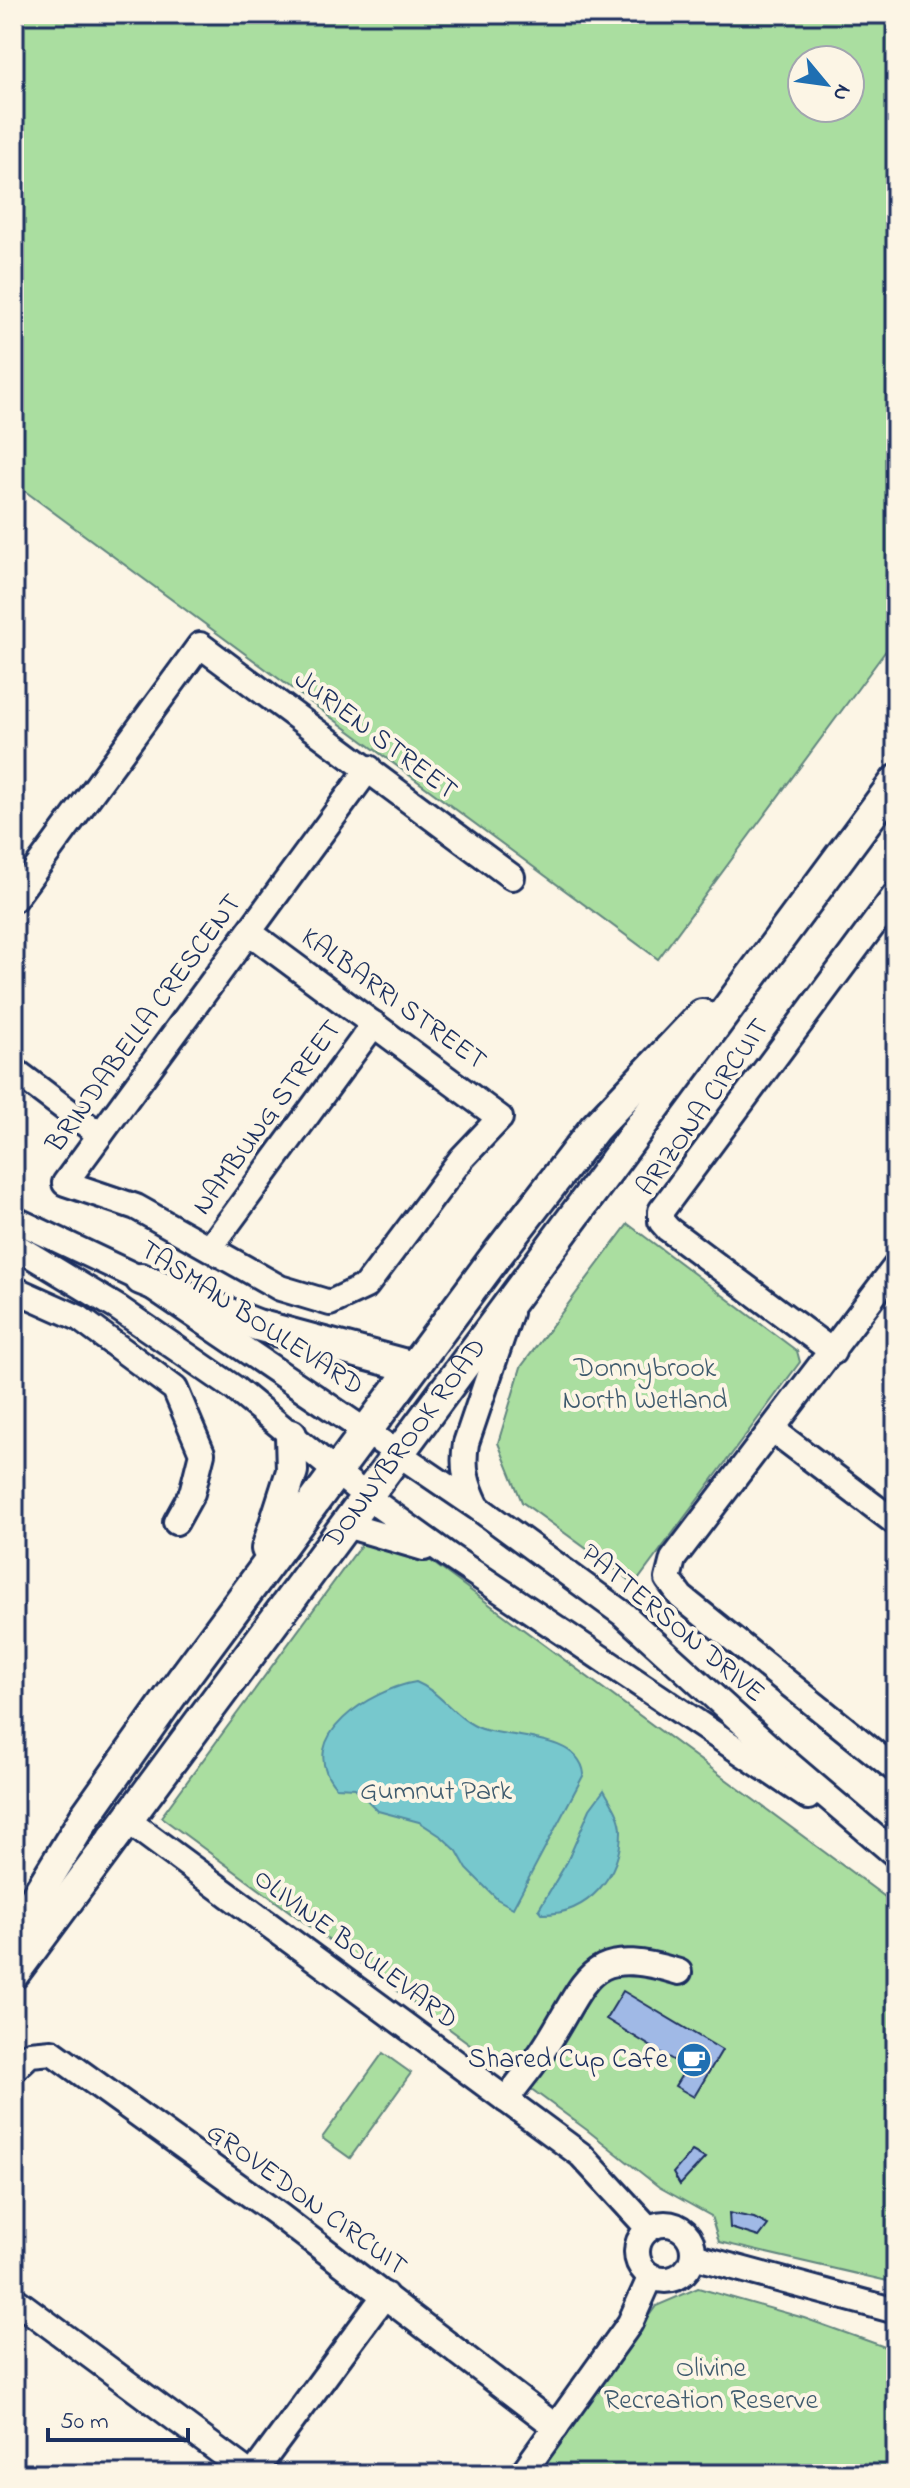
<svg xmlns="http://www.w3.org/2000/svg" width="910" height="2488" font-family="'Indie Flower',sans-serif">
	<rect width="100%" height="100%" fill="#fcf5e5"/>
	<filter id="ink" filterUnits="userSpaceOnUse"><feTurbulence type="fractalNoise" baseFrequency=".0125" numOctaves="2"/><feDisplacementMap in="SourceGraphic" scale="16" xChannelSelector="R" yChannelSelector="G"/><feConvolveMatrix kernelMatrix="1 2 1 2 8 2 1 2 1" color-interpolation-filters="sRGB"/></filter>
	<g filter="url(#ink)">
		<!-- green -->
		<g fill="#aadea0" stroke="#62867f" stroke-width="2" fill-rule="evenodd">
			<path d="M14 14H896V637L658 959 14 483ZM802 60H850V108H802Z"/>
			<path d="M628 1224 797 1351 800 1362 635 1584 522 1502 498 1443 521 1367Z"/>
			<path d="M378 1522 896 1905V2283L719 2242 711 2216 659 2187 587 2130 161 1817Z"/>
			<path d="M383 2053 411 2073 350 2158 322 2138Z"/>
			<path d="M698 2288 804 2318 896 2351V2474H535L656 2306Z"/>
		</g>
		<!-- water -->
		<g fill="#77c8cd" stroke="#528ba1" stroke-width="2">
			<path d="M416 1682C441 1692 456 1720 482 1729 511 1738 580 1735 584 1774L513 1908 497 1899 467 1869 457 1851 442 1837 419 1822 378 1811 355 1788 336 1787C292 1737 373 1689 416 1682Z"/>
			<path d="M604 1790C611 1803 621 1816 621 1831 621 1875 589 1914 543 1914L539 1909 567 1862 590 1809Z"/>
		</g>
		<!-- building -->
		<g fill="#a0b9e6" stroke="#1b2f5e" stroke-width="2">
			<path d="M623 1991 722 2050 694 2097 675 2086 686 2068 606 2019Z"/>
			<path d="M692 2151 705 2158 680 2185 673 2173Z"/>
			<path d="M729 2213 754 2218 768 2225 759 2237 730 2228Z"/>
		</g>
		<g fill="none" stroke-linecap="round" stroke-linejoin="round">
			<defs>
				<g id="minor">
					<path d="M14 899 200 645 512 877"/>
					<path d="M249 932 500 1118 462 1158 366 1286 330 1303 280 1288 136 1207 65 1183 369 768"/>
					<path d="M14 1070 100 1135"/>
					<path d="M14 1219 141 1279 477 1507 623 1614 776 1753 896 1855"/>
					<path d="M14 1245 118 1308 234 1388 367 1497 449 1556 808 1797"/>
					<path d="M210 1248 374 1024"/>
					<path d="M896 1266 673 1559 668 1579 681 1597 896 1770"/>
					<path d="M14 1289 79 1318 175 1389 202 1453 192 1493 176 1522"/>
					<path d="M833 1352 668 1229 661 1221V1211L896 894"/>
					<path d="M773 1430 896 1523"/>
					<path d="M477 1506C466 1484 462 1468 466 1443L510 1313"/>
					<path d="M346 1525 424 1548"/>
					<path d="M127 1820 581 2155 649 2229"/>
					<path d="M14 2069 30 2054 52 2052 280 2216 556 2427"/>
					<path d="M506 2100C519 2081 535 2064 547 2044 589 1978 587 1944 679 1972"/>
					<circle cx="665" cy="2252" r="28"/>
					<path d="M693 2256 896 2311"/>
					<path d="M14 2299 250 2474"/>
					<path d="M253 2474 385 2295"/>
					<path d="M522 2474 630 2323 651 2276"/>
				</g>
				<g id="major">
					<path d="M141 1279 257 1325 413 1367"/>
					<path d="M267 1549 292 1471 291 1435"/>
					<path d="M14 1933 87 1814 182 1680 493 1260 594 1129 702 1015"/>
					<path id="s1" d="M14 1973 896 781"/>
				</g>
			</defs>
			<!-- minor casing -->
			<use href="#minor" stroke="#1b2f5e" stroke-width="30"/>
			<!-- major casing -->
			<use href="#major" stroke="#1b2f5e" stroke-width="36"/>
			<!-- minor -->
			<use href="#minor" stroke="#fcf5e5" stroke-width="24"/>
			<!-- major -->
			<use href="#major" stroke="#fcf5e5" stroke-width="30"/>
		</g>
	</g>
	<!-- icons -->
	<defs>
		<symbol id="cafe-disc" viewBox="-11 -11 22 22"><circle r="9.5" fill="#1f6fb2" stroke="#fcf5e5"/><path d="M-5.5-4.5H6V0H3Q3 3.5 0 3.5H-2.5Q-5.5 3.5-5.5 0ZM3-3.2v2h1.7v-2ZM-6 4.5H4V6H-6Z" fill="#fff"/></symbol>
	</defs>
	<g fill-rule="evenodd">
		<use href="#cafe-disc" x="674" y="2040" width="40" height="40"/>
	</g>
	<g text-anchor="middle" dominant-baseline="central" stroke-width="8" stroke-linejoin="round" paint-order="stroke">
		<!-- street labels -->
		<g font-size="28" fill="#1b2f5e" stroke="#fcf5e5">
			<text transform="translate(375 736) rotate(37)">JURIEN STREET</text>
			<text transform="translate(393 1000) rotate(36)">KALBARRI STREET</text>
			<text transform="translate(145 1024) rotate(-54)">BRINDABELLA CRESCENT</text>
			<text transform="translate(704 1108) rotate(-55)">ARIZONA CIRCUIT</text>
			<text transform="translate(268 1118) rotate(-54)">NAMBUNG STREET</text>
			<text transform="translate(251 1319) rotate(33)">TASMAN BOULEVARD</text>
			<text stroke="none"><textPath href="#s1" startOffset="658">DONNYBROOK ROAD</textPath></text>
			<text transform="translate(672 1624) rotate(40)">PATTERSON DRIVE</text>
			<text transform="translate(355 1950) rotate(37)">OLIVINE BOULEVARD</text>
			<text transform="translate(306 2200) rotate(36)">GROVEDON CIRCUIT</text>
		</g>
		<!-- park labels -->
		<g font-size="28" fill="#3f5b6e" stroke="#fcf5e5">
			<text x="645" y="1369">Donnybrook<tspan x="645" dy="32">North Wetland</tspan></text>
			<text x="436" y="1792">Gumnut Park</text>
			<text x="711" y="2369">Olivine<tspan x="711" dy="32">Recreation Reserve</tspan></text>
		</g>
		<!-- poi labels -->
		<g font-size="28" fill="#1b2f5e" stroke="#fcf5e5" text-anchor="end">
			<text x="668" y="2060">Shared Cup Cafe</text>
		</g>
	</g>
	<!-- margin -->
	<rect width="910" height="2488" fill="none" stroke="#fcf5e5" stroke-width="48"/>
	<rect x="24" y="24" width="862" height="2440" fill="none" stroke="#1b2f5e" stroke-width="3" filter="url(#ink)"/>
	<!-- north arrow -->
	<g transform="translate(826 84) rotate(119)"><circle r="38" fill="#fcf5e5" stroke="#a2a6af" stroke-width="2"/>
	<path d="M0-6L14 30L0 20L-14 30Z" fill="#1f6fb2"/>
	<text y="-12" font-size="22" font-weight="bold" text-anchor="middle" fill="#1b2f5e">N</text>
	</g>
	<!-- scale -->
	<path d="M48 2428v12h140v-12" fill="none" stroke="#1b2f5e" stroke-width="4"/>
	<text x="60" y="2428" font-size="24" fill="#1b2f5e" stroke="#fcf5e5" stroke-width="6" paint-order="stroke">50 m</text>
</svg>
